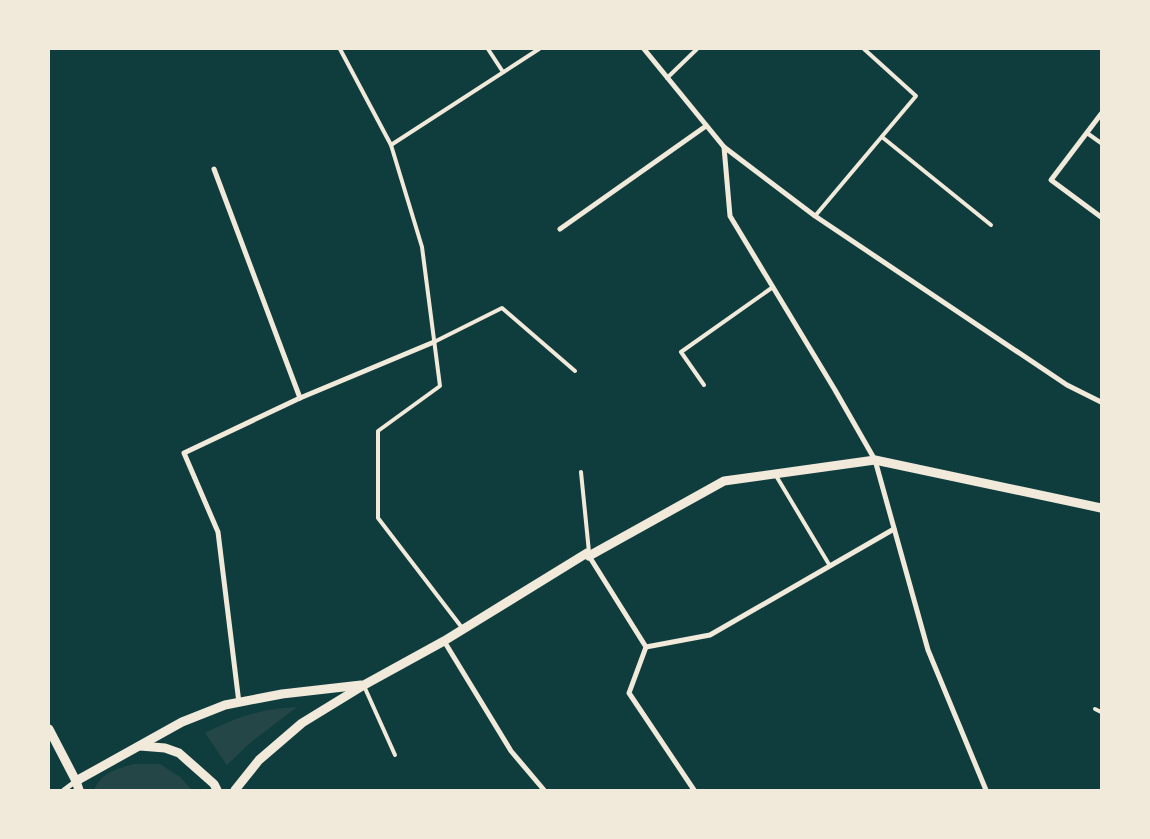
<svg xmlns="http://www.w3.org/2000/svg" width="1150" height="839" font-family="Georgia,serif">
	<rect width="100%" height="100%" fill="#0f3d3e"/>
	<!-- green -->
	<g fill="#244646">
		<path d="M297 707 251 742 227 765 205 733C237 717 260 709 297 707Z"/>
		<path d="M134 764H160L180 777 192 790H94C102 772 116 769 134 764Z"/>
	</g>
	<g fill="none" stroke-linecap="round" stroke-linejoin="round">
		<!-- service -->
		<g stroke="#f1e9da" stroke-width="4">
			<path d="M340 49 391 145 422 247 440 386 378 431V518L463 629"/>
			<path d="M488 49 503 72"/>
			<path d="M667 78 697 49"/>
			<path d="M1087 133 1101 143"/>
			<path d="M882 137 991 225"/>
			<path d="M391 145 539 49"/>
			<path d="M815 216 916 96 864 49"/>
			<path d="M434 342 502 308 575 371"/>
			<path d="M704 385 681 352 773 287"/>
			<path d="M581 472 589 552"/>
			<path d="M775 474 830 566"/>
			<path d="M364 686 395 755"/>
			<path d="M1095 709 1101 712"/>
		</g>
		<!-- minor -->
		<g stroke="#f1e9da" stroke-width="5">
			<path d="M644 49 724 147 815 216 1067 385 1101 402"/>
			<path d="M1101 114 1051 180 1101 217"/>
			<path d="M724 147 730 216 835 390 875 460 928 650 986 790"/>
			<path d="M214 169 300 398 184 453 218 532 239 703"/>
			<path d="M560 229 706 126"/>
			<path d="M300 398 434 342"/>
			<path d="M589 556 646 647 629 693 694 790"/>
			<path d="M444 641 511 751 544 790"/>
			<path d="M646 647 710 635 894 529"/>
			<path d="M64 790 76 781"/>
		</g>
		<!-- tertiary -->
		<g stroke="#f1e9da" stroke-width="9">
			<path d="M49 729 76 781 79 790"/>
			<path d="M140 746 165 748 179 753 214 784 217 790"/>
			<path d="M76 781 182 722 225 705 282 694 361 685"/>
			<path d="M235 790 259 760 302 723 364 685 444 641 587 553 589 556 724 481 875 460 1101 508"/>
		</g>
	</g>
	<!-- border -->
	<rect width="1150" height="839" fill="none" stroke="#f1e9da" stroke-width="100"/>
</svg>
